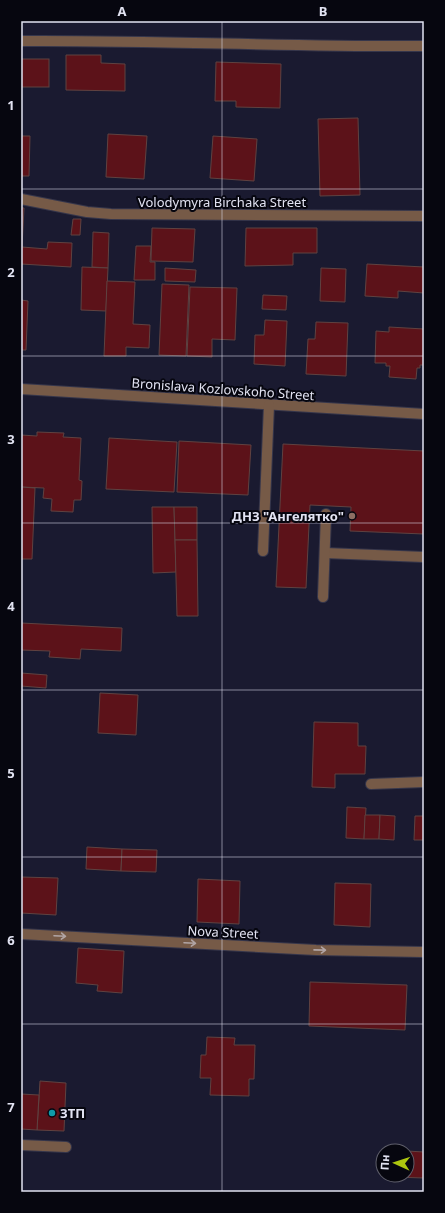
<svg xmlns="http://www.w3.org/2000/svg" width="445" height="1213" font-family="'Noto Sans',sans-serif">
	<rect width="100%" height="100%" fill="#1a1a30"/>
	<!-- building -->
	<g fill="#5c1219" stroke="#5f4241">
		<path d="M66 55H101V63L125 64V91L66 90Z"/>
		<rect x="21" y="59" width="28" height="28"/>
		<path d="M216 62 281 64 280 108 236 107V101H215Z"/>
		<path d="M358 118 360 195 320 196 318 119Z"/>
		<path d="M108 134 147 136 144 179 106 177Z"/>
		<path d="M21 136H30L29 176H21Z"/>
		<path d="M213 136 257 139 254 181 210 178Z"/>
		<path d="M21 208H24L22 247 47 249 48 242 72 243 71 267 21 264Z"/>
		<path d="M73 219H81L80 235H71Z"/>
		<path d="M152 228 195 229 193 262 151 261Z"/>
		<path d="M246 228H317V253H293V265L245 266Z"/>
		<path d="M93 232 109 233 108 268 92 267Z"/>
		<path d="M136 246H151L150 262H155V280H134Z"/>
		<path d="M367 264 424 267V293L398 291V298L365 296Z"/>
		<path d="M82 267 108 268 106 311 81 310Z"/>
		<path d="M165 268 196 270 195 282 165 281Z"/>
		<path d="M321 268 346 269 345 302 320 301Z"/>
		<path d="M107 281 135 282 133 324 150 325 149 348 126 347V356H104Z"/>
		<path d="M162 284 189 285 186 356 159 355Z"/>
		<path d="M190 287 237 288 235 340 212 339V357L187 356Z"/>
		<path d="M263 295 287 296 286 310 262 309Z"/>
		<path d="M21 300 28 301 26 350H21Z"/>
		<path d="M265 320 287 321 285 366 254 364 255 335H264Z"/>
		<path d="M316 322 348 323 346 376 306 374 308 339H315Z"/>
		<path d="M389 327 424 329V365H420V368H417L416 379 389 377 390 366H386V363H375L376 331 389 332Z"/>
		<path d="M37 432 64 433 63 437 81 438 79 480 82 481 81 500H74L73 512 51 511 52 499 43 498 44 488 21 487V435L37 436Z"/>
		<path d="M109 438 177 442 174 492 106 489Z"/>
		<path d="M179 441 251 445 248 495 177 492Z"/>
		<path d="M283 444 424 451V534L350 531 351 507 310 505 306 588 276 587Z"/>
		<path d="M21 487 35 488 32 559H21Z"/>
		<path d="M152 507H174L176 572 153 573Z"/>
		<path d="M174 507H197V540H175Z"/>
		<path d="M175 540H197L198 616H177Z"/>
		<path d="M21 623 122 628 121 651 81 649 80 659 49 657 50 651 21 650Z"/>
		<path d="M21 673 47 675 46 688 21 686Z"/>
		<path d="M100 693 138 695 136 735 98 733Z"/>
		<path d="M314 722 358 723V746H366L365 774H335V788L312 787Z"/>
		<path d="M347 807 366 808 364 839 346 838Z"/>
		<path d="M365 815H380L379 839H364Z"/>
		<path d="M380 815 395 816 394 840 379 839Z"/>
		<path d="M415 816H424V840H414Z"/>
		<path d="M87 847 122 849 121 871 86 869Z"/>
		<path d="M122 849 157 850 156 872 121 871Z"/>
		<path d="M21 877 58 878 56 915 21 913Z"/>
		<path d="M198 879 240 881 239 924 197 922Z"/>
		<path d="M335 883 371 884 370 927 334 925Z"/>
		<path d="M78 948 124 951 122 993 97 991 98 985 76 983Z"/>
		<path d="M310 982 407 985 405 1030 309 1026Z"/>
		<path d="M207 1037 235 1038 234 1045H255L254 1079H249V1096L210 1095 211 1078H200L201 1055H206Z"/>
		<path d="M40 1081 66 1083 64 1131 37 1130Z"/>
		<path d="M21 1094 39 1095 37 1130 21 1129Z"/>
		<path d="M407 1151 424 1152V1178L394 1177 395 1175H407Z"/>
	</g>
	<g fill="none" stroke-linecap="round" stroke-linejoin="round">
		<defs>
			<g id="minor">
				<path d="M21 41C155 40 290 47 424 46"/>
				<path d="M21 199 87 212 111 214 424 216"/>
				<path d="M21 389 424 414"/>
				<path d="M263 551 269 405"/>
				<path d="M325 553 424 557"/>
				<path d="M323 597 326 514"/>
				<path d="M371 784 424 782"/>
				<path d="M21 934 316 950 424 952"/>
				<path d="M21 1145 66 1147"/>
			</g>
		</defs>
		<!-- minor casing -->
		<use href="#minor" stroke="#36364b" stroke-width="12"/>
		<!-- minor -->
		<use href="#minor" stroke="#765a47" stroke-width="10"/>
	</g>
	<!-- one-way arrows -->
	<defs><path id="oneway-shaft" d="M-6 0H5M1.5-3L5.5 0L1.5 3" fill="none" stroke-width="1.6" stroke-linecap="round" stroke-linejoin="round"/></defs>
	<g stroke="#b1a5a5">
		<use href="#oneway-shaft" transform="translate(60 936) rotate(3)"/>
		<use href="#oneway-shaft" transform="translate(190 943) rotate(3)"/>
		<use href="#oneway-shaft" transform="translate(320 950) rotate(1)"/>
	</g>
	<!-- grid -->
	<path fill="none" stroke="#e2e3f2" stroke-width="1" stroke-opacity="0.55" d="M222 21V1192M21 189H424M21 356H424M21 523H424M21 690H424M21 857H424M21 1024H424"/>
	<!-- markers -->
	<circle fill="#8d6e63" stroke="#06060f" stroke-width="1.5" cx="352" cy="516" r="4"/>
	<circle fill="#0f9aa8" stroke="#06060f" stroke-width="1.5" cx="52" cy="1113" r="4"/>
	<g text-anchor="middle" dominant-baseline="central" stroke-width="4" stroke-linejoin="round" paint-order="stroke">
		<!-- street labels -->
		<g font-size="13" fill="#e2e3f2" stroke="#06060f">
			<text x="222" y="202">Volodymyra Birchaka Street</text>
			<text transform="translate(223 389) rotate(4)">Bronislava Kozlovskoho Street</text>
			<text transform="translate(223 932) rotate(3)">Nova Street</text>
		</g>
		<!-- poi labels -->
		<g font-size="13" font-weight="bold" fill="#e2e3f2" stroke="#06060f" text-anchor="end">
			<text x="344" y="516">ДНЗ "Ангелятко"</text>
			<text x="60" y="1113" text-anchor="start">ЗТП</text>
		</g>
	</g>
	<!-- border -->
	<rect width="445" height="1213" fill="none" stroke="#06060f" stroke-width="44"/>
	<!-- north arrow -->
	<g transform="translate(395 1163) rotate(273)"><circle r="19" fill="#06060f" stroke="#5e5e6a"/>
	<path d="M0-3L7 15L0 10L-7 15Z" fill="#adc60f"/>
	<text y="-6" font-size="11" font-weight="bold" text-anchor="middle" fill="#e2e3f2">Пн</text>
	</g>
	<rect x="22" y="22" width="401" height="1169" fill="none" stroke="#e2e3f2" stroke-width="1.5"/>
	<g font-size="13" text-anchor="middle" font-weight="bold" fill="#e2e3f2">
		<text x="122" y="16">A</text>
		<text x="323" y="16">B</text>
		<text x="11" y="110">1</text>
		<text x="11" y="277">2</text>
		<text x="11" y="444">3</text>
		<text x="11" y="611">4</text>
		<text x="11" y="778">5</text>
		<text x="11" y="945">6</text>
		<text x="11" y="1112">7</text>
	</g>
</svg>
